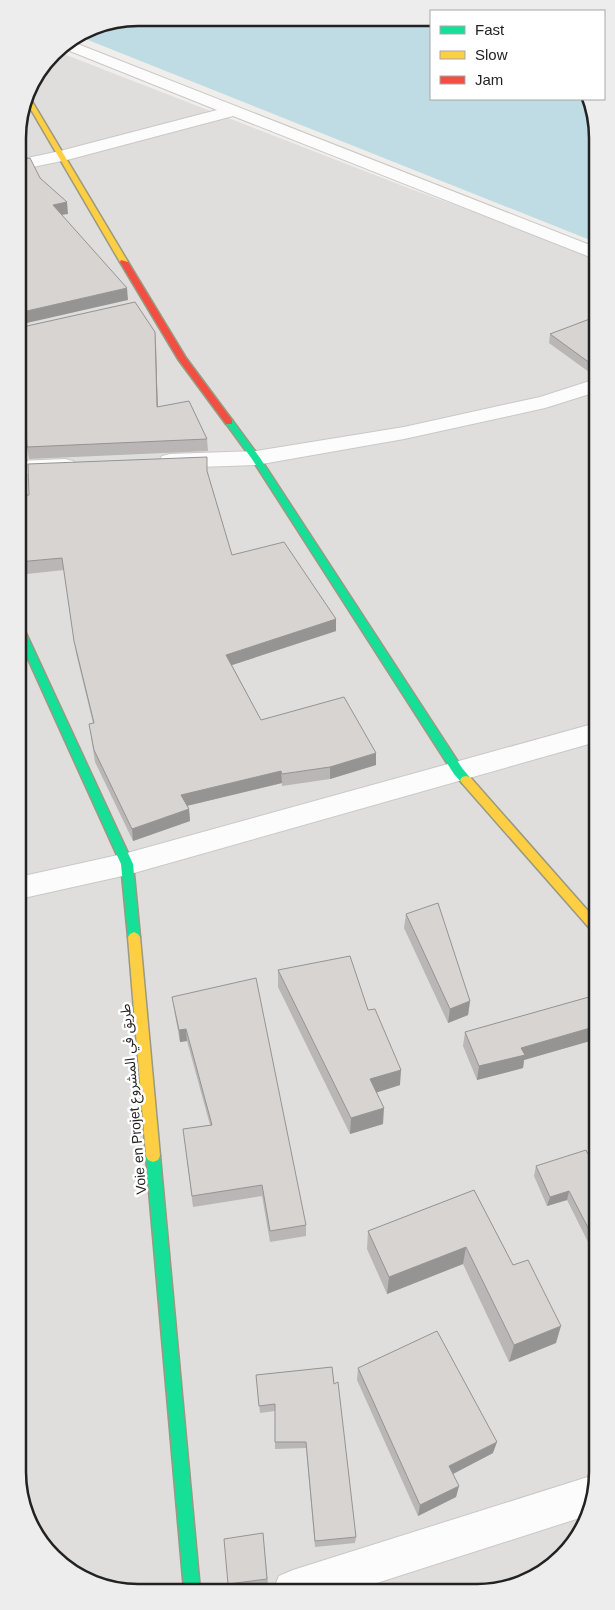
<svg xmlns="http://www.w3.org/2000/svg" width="615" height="1610" font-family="Helvetica,'Noto Sans Arabic',sans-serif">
	<rect width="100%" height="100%" fill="#f0eeeb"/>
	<!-- residential -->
	<path fill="#dfdedc" d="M56 51 411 189 595 256 597 1479 588 1517 568 1551 537 1576 500 1590H115L53 1557 20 1495 18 131 30 85Z"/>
	<!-- water -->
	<path fill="#bfdbe3" d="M139 18 431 19V99H587L595 115V242L78 36 93 27Z"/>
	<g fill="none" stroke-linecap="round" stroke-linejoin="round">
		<defs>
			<g id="street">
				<path d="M70 41 595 247V259L233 116 67 160 18 170V160L60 151 217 110 60 47Z"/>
				<path d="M596 379V392L545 408 404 439 256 465 170 468 162 466 159 461 162 456 170 454 256 451 404 427 540 397Z"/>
				<path d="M65 459 73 461 76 466 73 471 18 475V461Z"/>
				<path d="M596 723V742L127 875 19 899V877L127 853Z"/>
				<path d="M594 1475 597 1476V1479L589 1515 355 1590H273L279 1576 293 1570Z"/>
			</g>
			<g id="fast">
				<path d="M229 419 232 420 260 458 462 768 472 780 470 783H462L454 774 252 459 225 422Z"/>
				<path d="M19 626 24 629 133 864 140 937 138 940 134 942 130 940 128 937 121 864 19 639Z"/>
				<path d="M153 1150 158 1152 160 1156 200 1590H184L146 1156 148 1152Z"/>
			</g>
			<g id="slow">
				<path d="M27 96 30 98 128 262 127 264 120 262 26 101Z"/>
				<path d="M466 776 470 777 596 920V933L592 931 462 783 460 780 462 777Z"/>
				<path d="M134 932 138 934 140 937 160 1156 158 1160 153 1162 148 1160 146 1156 128 937 130 934Z"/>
			</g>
			<path id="jam" d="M121 260 128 262 186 358 232 420V424H226L178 359 120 262Z"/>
		</defs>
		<!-- street casing -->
		<use href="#street" stroke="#c9c8c7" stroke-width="2"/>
		<!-- fast casing -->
		<use href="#fast" stroke="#999a82" stroke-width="3"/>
		<!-- slow casing -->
		<use href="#slow" stroke="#999a82" stroke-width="3"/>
		<!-- jam casing -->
		<use href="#jam" stroke="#999a82" stroke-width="3"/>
		<!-- street -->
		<use href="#street" fill="#fdfcfc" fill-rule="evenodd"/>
		<!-- fast -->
		<use href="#fast" fill="#16e098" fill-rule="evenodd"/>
		<!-- slow -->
		<use href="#slow" fill="#ffcf43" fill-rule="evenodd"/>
		<!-- jam -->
		<use href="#jam" fill="#f24e42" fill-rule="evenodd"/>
	</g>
	<!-- wall -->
	<g fill="#b9b6b5">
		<path d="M595 317 596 369 589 372 549 343 550 334Z"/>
		<path d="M18 328 155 332 158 407 207 439 208 451 29 459 27 447 25 403 18 405Z"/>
		<path d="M208 474 232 555 336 619V631L232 665 261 720 376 765 330 779 282 786V783L187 806 189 809 190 821 133 841 95 762 89 724 93 723 76 653 64 570 18 575V495H29Z"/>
		<path d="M406 914 470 1001 468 1015 448 1023 404 928Z"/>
		<path d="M278 970 368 1010 400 1085 377 1092 383 1124 350 1134 278 987Z"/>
		<path d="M596 995 597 1039 524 1060 523 1068 477 1080 463 1046 465 1032Z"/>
		<path d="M172 997 306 1225V1236L270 1242 262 1196 193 1207 183 1129 210 1125 187 1041 180 1042 174 1009Z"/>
		<path d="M597 1152V1260L567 1200 547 1206 534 1176 536 1166 588 1154Z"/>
		<path d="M474 1190 513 1265 556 1343 509 1362 463 1264 387 1294 367 1249 368 1231Z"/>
		<path d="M332 1367 356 1537 355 1543 315 1547 306 1448 275 1449V1411L260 1413 256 1375Z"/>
		<path d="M358 1368 493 1453 453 1474 459 1486 456 1497 418 1516 357 1380Z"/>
		<path d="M263 1533 268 1584 229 1589 228 1584Z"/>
	</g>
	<!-- shaded-wall -->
	<g fill="#969493">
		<path d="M24 145 26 156 18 158V147Z"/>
		<path d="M67 202 68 214 54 216 53 205Z"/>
		<path d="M127 288 128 300 18 325V313Z"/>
		<path d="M155 332 156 344 158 419 157 407Z"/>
		<path d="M596 361V369L589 372 590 363Z"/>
		<path d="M24 391 26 403 18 405V392Z"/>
		<path d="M336 619V631L226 667V655Z"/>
		<path d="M376 753V765L330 779V767Z"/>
		<path d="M281 771 282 783 182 807 181 795Z"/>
		<path d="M189 809 190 821 133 841 132 829Z"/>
		<path d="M470 1001 468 1015 448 1023 450 1009Z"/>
		<path d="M597 1026V1039L524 1060 523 1068 477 1080 479 1066 521 1048Z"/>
		<path d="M186 1029 187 1041 180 1042 179 1030Z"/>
		<path d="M401 1070 400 1085 369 1095 370 1079Z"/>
		<path d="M384 1108 383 1124 350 1134 351 1118Z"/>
		<path d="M569 1191 567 1200 547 1206 550 1197Z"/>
		<path d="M466 1247 463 1264 387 1294 389 1277Z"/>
		<path d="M561 1326 556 1343 509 1362 514 1345Z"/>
		<path d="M497 1442 493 1453 447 1477 449 1466Z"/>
		<path d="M459 1486 456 1497 418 1516 420 1505Z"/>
	</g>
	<!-- building -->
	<g fill="#d7d4d2" stroke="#969493">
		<path d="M18 131 21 136 24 145 18 147Z"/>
		<path d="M30 158 40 178 67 202 53 205 127 288 18 313V160Z"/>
		<path d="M135 302 155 332 157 407 189 401 207 439 27 447 24 391 18 392V328Z"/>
		<path d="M595 317 596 361 590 363 550 334Z"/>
		<path d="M207 457V471L232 555 284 542 336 619 226 655 261 720 344 697 376 753 330 767 282 774 281 771 181 795 189 809 132 829 94 750 89 724 94 723 74 641 62 558 18 562V495H29L28 464Z"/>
		<path d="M438 903 470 1001 450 1009 406 914Z"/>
		<path d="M350 956 368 1010 375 1009 401 1070 370 1079 384 1108 351 1118 278 970Z"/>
		<path d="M256 978 306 1225 270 1231 262 1185 192 1196 183 1129 212 1125 186 1029 179 1030 172 997Z"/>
		<path d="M596 995 597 1026 521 1048 525 1055 479 1066 465 1032Z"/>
		<path d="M586 1150 588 1154 597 1152V1245L569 1191 550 1197 536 1166Z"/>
		<path d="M474 1190 513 1265 528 1260 561 1326 514 1345 466 1247 389 1277 368 1231Z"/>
		<path d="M437 1331 497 1442 449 1466 459 1486 420 1505 358 1368Z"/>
		<path d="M332 1367 334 1384 338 1382 356 1537 315 1541 306 1442H275V1404L259 1406 256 1375Z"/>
		<path d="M263 1533 267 1579 228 1584 224 1539Z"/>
	</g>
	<g text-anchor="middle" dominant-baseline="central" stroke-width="5" stroke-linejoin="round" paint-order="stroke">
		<!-- street labels -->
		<g font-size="14" fill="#222" stroke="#fff">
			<text transform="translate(133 1099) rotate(-95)">Voie en Projet طريق في المشروع</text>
		</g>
	</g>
	<!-- crop -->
	<path d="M0 0H615V1610H0ZM138 26H477A112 112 0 0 1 589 138V1472A112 112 0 0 1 477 1584H138A112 112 0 0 1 26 1472V138A112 112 0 0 1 138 26Z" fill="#ededed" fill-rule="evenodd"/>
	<path fill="none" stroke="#222" stroke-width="2.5" d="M138 26H477A112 112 0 0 1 589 138V1472A112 112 0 0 1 477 1584H138A112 112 0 0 1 26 1472V138A112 112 0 0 1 138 26Z"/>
	<!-- legend -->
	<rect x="430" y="10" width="175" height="90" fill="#ffffff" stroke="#a7a7a7"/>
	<rect x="440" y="26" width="25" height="8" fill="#16e098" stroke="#a7a7a7"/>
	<text x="475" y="35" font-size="15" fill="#222222">Fast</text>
	<rect x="440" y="51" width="25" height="8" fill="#ffcf43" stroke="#a7a7a7"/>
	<text x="475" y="60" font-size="15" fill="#222222">Slow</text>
	<rect x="440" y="76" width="25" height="8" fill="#f24e42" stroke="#a7a7a7"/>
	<text x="475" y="85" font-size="15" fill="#222222">Jam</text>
</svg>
